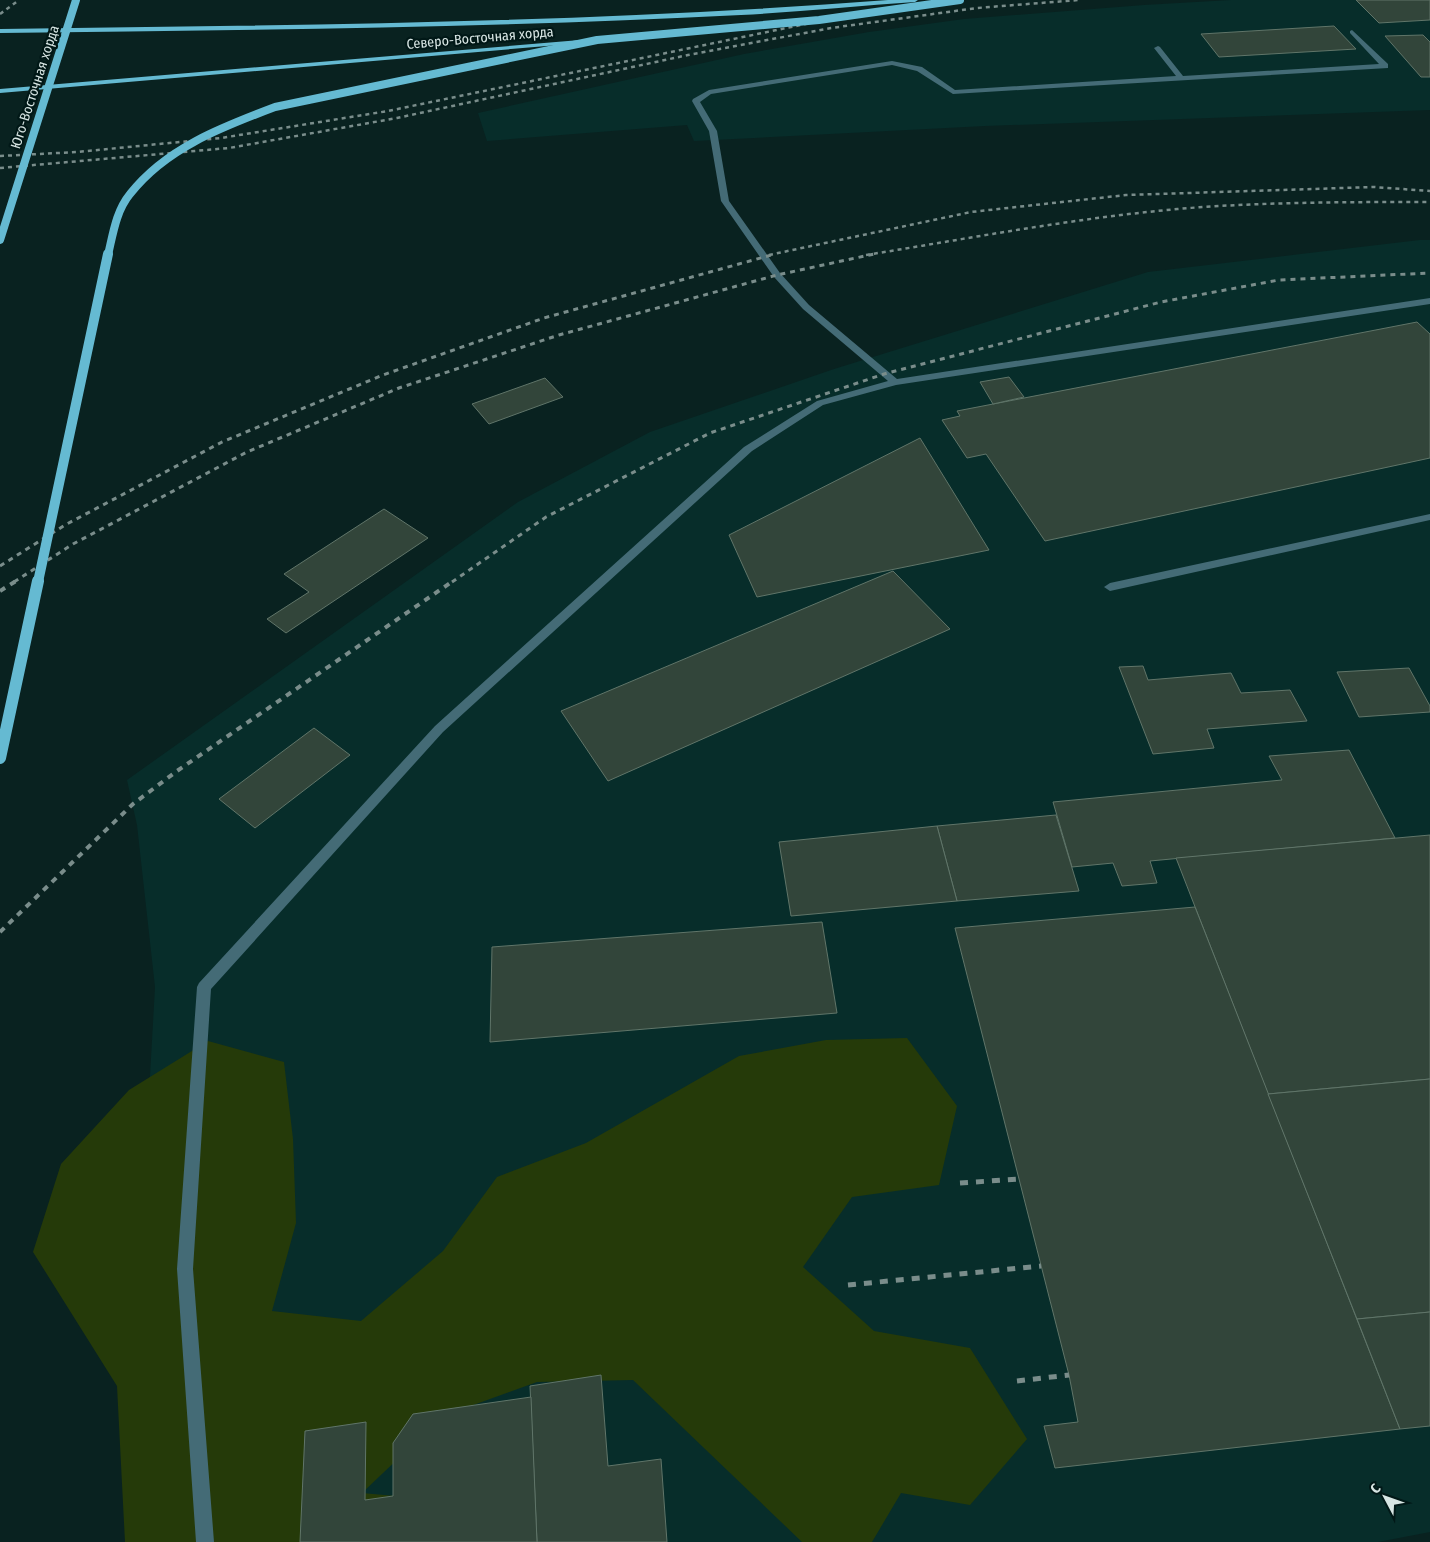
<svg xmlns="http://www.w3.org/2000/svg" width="1430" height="1542" font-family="'Fira Sans Condensed',sans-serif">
	<rect width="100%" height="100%" fill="#092220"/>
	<!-- built -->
	<g fill="#072d2a">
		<path d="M1231 0H1430V110L985 126 694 141 687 125 487 141 478 113 744 54 869 32 964 19 1144 5Z"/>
		<path d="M1420 240H1430V1532L1378 1542H155L139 1272 155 987 137 825 127 780 518 502 650 432 834 369 1148 272Z"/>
	</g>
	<!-- green -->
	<path fill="#253a09" d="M907 1038 957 1106 939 1185 852 1197 803 1267 874 1331 970 1348 1027 1439 970 1505 901 1493 872 1542H802L633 1380 537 1382 443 1416 362 1493 462 1502 552 1542H125L117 1386 33 1252 61 1164 129 1090 208 1041 284 1062 293 1139 296 1223 272 1311 361 1321 443 1251 497 1177 586 1143 739 1056 826 1040Z"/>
	<!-- building -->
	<g fill="#32453a" stroke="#607569">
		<path d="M1356 0H1430V20L1379 23Z"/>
		<path d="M1334 26 1356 49 1219 57 1201 34Z"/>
		<path d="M1423 35 1430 42V77H1421L1385 36Z"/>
		<path d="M1417 322 1430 334V458L1045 541 986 454 967 458 942 420 960 416 957 411Z"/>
		<path d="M1009 377 1024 397 993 404 980 382Z"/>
		<path d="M545 378 563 397 489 424 472 404Z"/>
		<path d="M920 438 989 550 757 597 729 535Z"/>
		<path d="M384 509 428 538 286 633 267 619 309 592 284 574Z"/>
		<path d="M893 571 950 629 608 781 561 711Z"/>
		<path d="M1143 666 1148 680 1231 673 1241 693 1290 690 1307 721 1207 729 1214 748 1153 754 1119 667Z"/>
		<path d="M1409 668 1430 706V712L1359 717 1337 672Z"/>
		<path d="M314 728 350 755 255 828 219 799Z"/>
		<path d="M1349 750 1395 838 1150 861 1157 883 1122 886 1113 863 1072 867 1053 802 1282 780 1269 756Z"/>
		<path d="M1056 815 1079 891 957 901 937 826Z"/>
		<path d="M937 826 957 901 791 916 779 842Z"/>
		<path d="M1430 835V1079L1268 1094 1176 858Z"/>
		<path d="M1195 907 1400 1429 1055 1468 1044 1426 1078 1422 1069 1375 955 928Z"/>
		<path d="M822 922 837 1013 490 1042 492 947Z"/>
		<path d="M1430 1079V1312L1357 1319 1268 1094Z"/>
		<path d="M1430 1312V1426L1400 1429 1357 1319Z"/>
		<path d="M601 1375 608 1466 661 1459 667 1542H537L530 1386Z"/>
		<path d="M531 1397 537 1542H300L305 1431 366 1422 365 1500 393 1496V1443L413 1414Z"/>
	</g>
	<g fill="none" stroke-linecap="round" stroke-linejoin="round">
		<!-- minor -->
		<g fill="#446b76" fill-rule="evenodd">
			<path d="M1352 30 1388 64V68L953 94 917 71 892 65 711 94 700 102 717 131 729 201 780 273 809 305 897 379 1430 298V304L896 385 823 405 752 451 443 732 211 989 193 1269 214 1542H196L177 1269 197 987 199 983 435 726 744 447 817 401 888 381 803 309 774 277 721 201 709 131 692 101 693 99 709 90 892 61 922 67 955 90 1176 76 1154 48 1158 46 1160 47 1183 76 1379 64 1350 33V31Z"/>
			<path d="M1430 514V520L1110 591 1104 587 1110 583Z"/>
		</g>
		<!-- major -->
		<g fill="#65bad2" fill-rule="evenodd">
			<path d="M888 0H918L915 2C857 6 799 12 741 15 494 28 247 30 0 33V29C296 25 592 23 888 0Z"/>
			<path d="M580 40 584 42 582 43 0 93V89Z"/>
		</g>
		<!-- rail-far3 -->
		<g stroke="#7a8d8b" stroke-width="2.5" stroke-dasharray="4 4" stroke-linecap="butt">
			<path d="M0 14 19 0"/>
			<path d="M0 156 77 152 221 138 388 111 815 22 957 0"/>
			<path d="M0 168 229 148 397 118 688 55 831 28 977 8 1079 0"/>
			<path d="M769 255 971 212 1126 195 1374 187 1430 191"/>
			<path d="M866 255C978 237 1090 215 1203 207 1279 202 1354 202 1430 202"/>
		</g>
		<!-- rail-far2 -->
		<g stroke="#7a8d8b" stroke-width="3" stroke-dasharray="5 5" stroke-linecap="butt">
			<path d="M0 566 65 525 222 442 383 375 544 318 775 254"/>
			<path d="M14 582 73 544 247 452 399 388 559 335 777 275 874 254"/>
			<path d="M452 582 546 517 710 433 884 374 1161 302 1279 280 1430 273"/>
		</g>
		<!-- rail-far1 -->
		<g stroke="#7a8d8b" stroke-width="4" stroke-dasharray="6 6" stroke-linecap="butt">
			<path d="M0 591 16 581"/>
			<path d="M0 932 133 804 177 771 453 581"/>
		</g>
		<!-- rail -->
		<g stroke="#7a8d8b" stroke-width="5" stroke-dasharray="8 8" stroke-linecap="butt">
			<path d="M960 1183 1019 1179"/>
			<path d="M848 1285 1041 1266"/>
			<path d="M1017 1381 1069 1375"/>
		</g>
		<!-- major-bridge-far2 -->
		<g stroke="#65bad2" stroke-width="8">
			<path d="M0 240 76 0"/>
			<path d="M108 255C113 234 116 211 130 194 166 148 222 127 275 107L597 40 819 20 960 0"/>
		</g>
		<!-- major-bridge-far1 -->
		<path stroke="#65bad2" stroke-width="10" d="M38 582 108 254"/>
		<!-- major-bridge -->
		<path stroke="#65bad2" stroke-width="12" d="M0 758 38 581"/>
	</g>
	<g text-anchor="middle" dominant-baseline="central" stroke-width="4.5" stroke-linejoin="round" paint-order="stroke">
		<!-- far-street labels -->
		<g font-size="14" fill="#d7e5e3" stroke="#011817">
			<text transform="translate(480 38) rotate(-5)">Северо-Восточная хорда</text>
			<text transform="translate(35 87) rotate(-72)">Юго-Восточная хорда</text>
		</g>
	</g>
	<!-- north arrow -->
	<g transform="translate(1385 1497) rotate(311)" stroke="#011817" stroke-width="4" paint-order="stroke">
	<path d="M0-4L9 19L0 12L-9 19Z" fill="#d7e5e3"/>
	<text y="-8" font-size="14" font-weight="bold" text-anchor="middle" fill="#d7e5e3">С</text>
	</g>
</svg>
